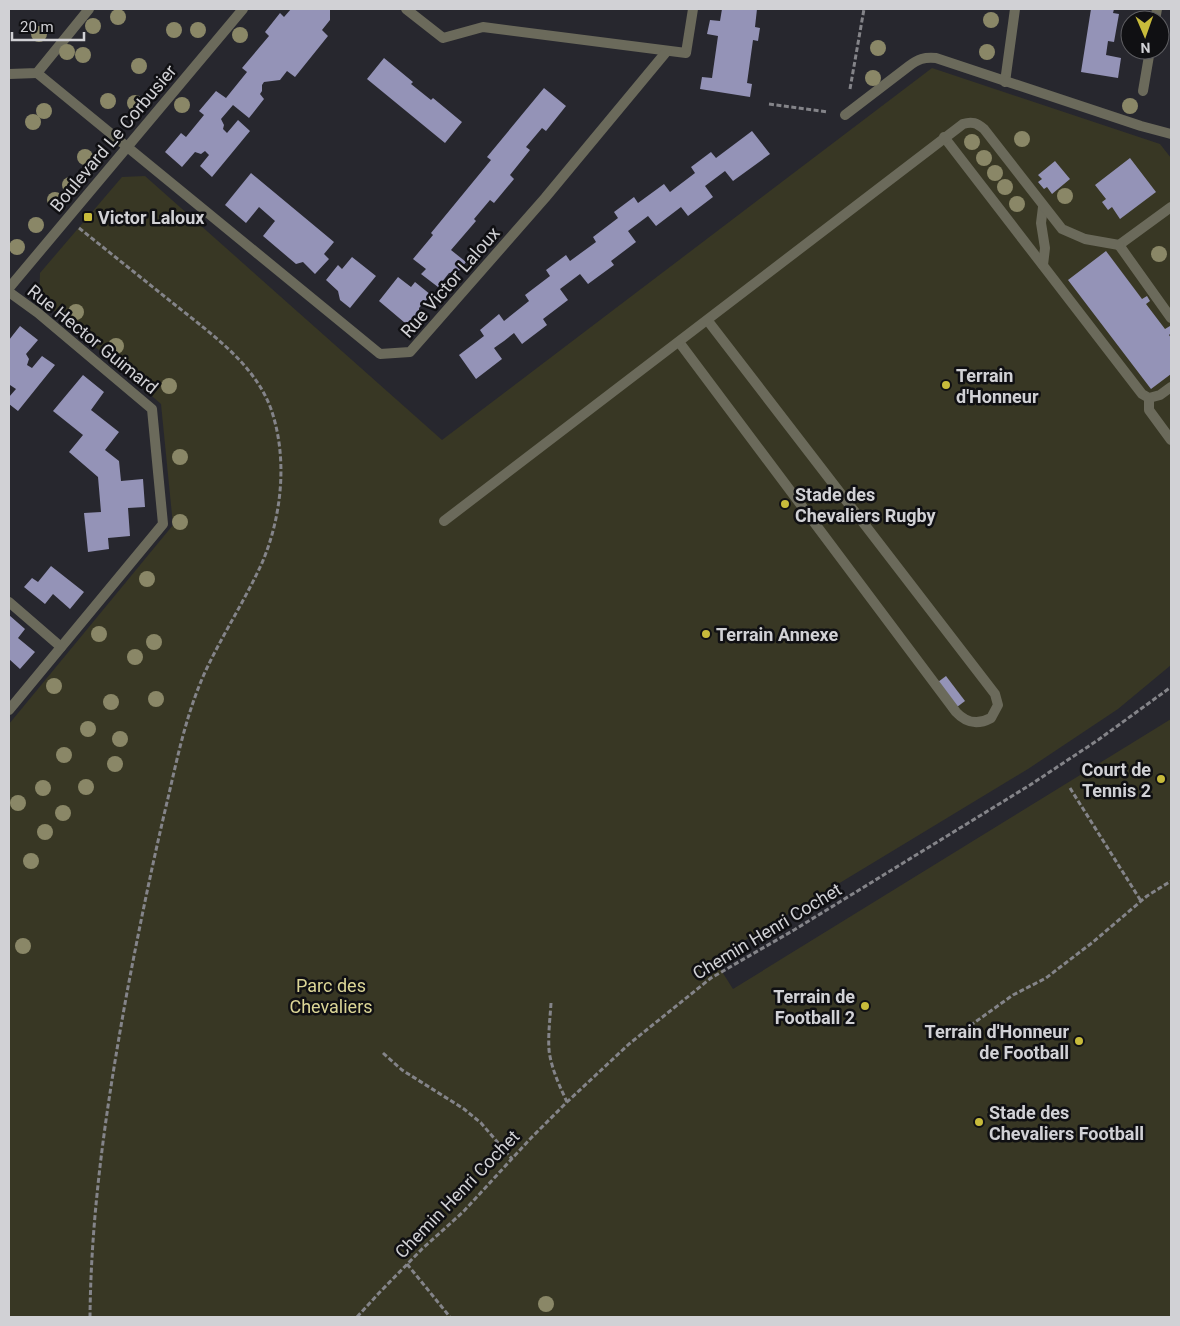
<svg xmlns="http://www.w3.org/2000/svg" width="1180" height="1326" font-family="Roboto,sans-serif">
	<rect width="100%" height="100%" fill="#27272e"/>
	<!-- green -->
	<path fill="#383724" d="M932 68 1160 144 1171 158V665L1118 709 1028 769 714 959 733 989 1171 719V1317H9V724L173 525 161 404 39 298 40 273 122 177 145 176 442 440Z"/>
	<!-- building -->
	<g fill="#9493b7">
		<path d="M291 9H330V20L322 30 328 36 295 77 287 71 280 80 264 82 262 85V91L260 94 264 99 249 118 233 105 221 119 224 125 223 129 227 133 238 120 250 131 212 177 200 166 209 155 205 151 201 154 195 152 182 167 165 152 181 133 186 137 204 115 199 111 216 91 226 98 247 72 242 68 269 36 265 32 280 13 284 17Z"/>
		<path d="M722 9H757L755 27 760 28 758 41 753 40 747 83 752 84 750 97 700 89 702 77 712 78 718 36 707 34 710 20 720 21Z"/>
		<path d="M1091 9H1114L1113 13 1119 14 1114 42 1108 41 1106 55 1121 58 1118 78 1081 72Z"/>
		<path d="M384 58 413 82 411 84 431 100 433 98 462 122 445 143 367 79Z"/>
		<path d="M544 88 566 106 546 131 542 128 526 147 530 150 510 175 514 179 494 203 490 200 474 219 476 221 451 250 466 262 458 272 449 273 438 287 421 274 426 269 413 259 433 235 431 233 491 160 487 157Z"/>
		<path d="M752 131 770 154 733 181 725 171 705 186 713 197 688 216 681 207 656 226 648 216 628 231 636 242 611 261 614 265 588 284 580 274 560 289 568 300 543 319 547 325 522 344 514 333 504 341 494 348 502 359 476 379 459 355 484 336 480 330 499 314 504 321 529 301 525 295 550 276 546 270 566 255 570 261 596 242 593 237 618 218 614 212 634 197 638 203 664 184 670 192 695 173 691 167 711 152 716 158Z"/>
		<path d="M1130 158 1156 192 1120 219 1112 207 1108 210 1102 202 1106 199 1095 185Z"/>
		<path d="M1055 161 1070 179 1052 194 1047 187 1044 189 1038 182 1042 179 1038 175Z"/>
		<path d="M251 173 334 242 324 254 329 259 315 274 303 262 296 264 263 236 275 221 259 207 246 223 225 205Z"/>
		<path d="M1106 251 1142 299 1147 296 1150 301 1146 304 1165 329 1170 326 1171 328V333L1169 335 1171 338V374L1151 389 1068 280Z"/>
		<path d="M352 257 376 276 350 308 340 300 338 291 326 280 338 265 342 269Z"/>
		<path d="M398 277 411 287 415 282 431 295 419 308V318L411 328 379 301Z"/>
		<path d="M20 326 38 340 26 354 29 359 27 365 32 368 42 356 55 365 18 411 9 404V397L16 389 10 385 9 386V340Z"/>
		<path d="M83 375 104 392 91 410 119 432 105 450 119 461 121 481 143 479 145 507 128 508 130 536 108 538 109 549 88 552 84 513 101 512 98 477 69 452 83 435 53 411Z"/>
		<path d="M51 566 84 592 70 609 53 594 45 604 24 587 32 578 38 582Z"/>
		<path d="M9 615 25 629 18 638 35 652 20 669 9 659Z"/>
		<path d="M946 676 965 701 957 707 938 682Z"/>
	</g>
	<g fill="none" stroke-linecap="round" stroke-linejoin="round">
		<!-- path -->
		<g stroke="#848489" stroke-width="3" stroke-dasharray="5 2.5" stroke-linecap="butt">
			<path d="M850 89 864 9"/>
			<path d="M769 104 828 112"/>
			<path d="M79 228C109 252 139 276 169 300 207 331 254 362 271 409 288 458 282 516 262 563 245 600 223 634 206 670 187 711 178 755 168 798 153 861 140 924 128 987 108 1096 91 1206 90 1317"/>
			<path d="M1070 788 1141 901"/>
			<path d="M551 1003C550 1019 548 1035 549 1050 551 1068 560 1087 567 1102"/>
			<path d="M964 1030 1013 995 1046 978 1093 942 1147 896 1171 881"/>
			<path d="M383 1053 402 1070 464 1109 481 1123 512 1159"/>
			<path d="M407 1264 450 1317"/>
			<path d="M357 1317 379 1293 422 1249 463 1212 531 1138 567 1102 629 1044 711 978 794 930 1030 785 1098 740 1171 687"/>
		</g>
		<!-- lane -->
		<g stroke="#6b6a5b" stroke-width="10">
			<path d="M1155 20 1157 9"/>
			<path d="M1005 82 1015 9"/>
			<path d="M1143 91 1150 50"/>
			<path d="M845 115 909 66C918 59 924 57 936 58L1141 126 1171 134"/>
			<path d="M944 137 1142 394 1149 398 1160 395 1171 387"/>
			<path d="M1171 207 1119 245 1171 318"/>
			<path d="M1043 265 1045 248 1041 223 1043 207"/>
			<path d="M679 342 956 712C966 723 978 725 991 718L998 705 995 694 708 321"/>
			<path d="M1149 398V410L1171 440"/>
			<path d="M444 521 963 124C972 121 977 123 984 129L1062 229 1085 239 1119 245"/>
		</g>
		<!-- street -->
		<g stroke="#6b6a5b" stroke-width="10">
			<path d="M406 9 443 38 483 27 686 53 693 9"/>
			<path d="M37 73 380 354 410 352 545 198 667 51"/>
			<path d="M9 74 37 73 89 9"/>
			<path d="M9 288 243 9"/>
			<path d="M9 292 38 313 152 409 163 524 9 710"/>
			<path d="M9 602 61 647"/>
		</g>
	</g>
	<!-- trees -->
	<g fill="#8a8767">
		<circle cx="118" cy="17" r="8"/>
		<circle cx="991" cy="20" r="8"/>
		<circle cx="93" cy="26" r="8"/>
		<circle cx="174" cy="30" r="8"/>
		<circle cx="198" cy="30" r="8"/>
		<circle cx="39" cy="34" r="8"/>
		<circle cx="240" cy="35" r="8"/>
		<circle cx="878" cy="48" r="8"/>
		<circle cx="67" cy="52" r="8"/>
		<circle cx="987" cy="52" r="8"/>
		<circle cx="83" cy="55" r="8"/>
		<circle cx="139" cy="66" r="8"/>
		<circle cx="873" cy="78" r="8"/>
		<circle cx="108" cy="101" r="8"/>
		<circle cx="135" cy="103" r="8"/>
		<circle cx="182" cy="105" r="8"/>
		<circle cx="1130" cy="106" r="8"/>
		<circle cx="44" cy="111" r="8"/>
		<circle cx="33" cy="122" r="8"/>
		<circle cx="1022" cy="139" r="8"/>
		<circle cx="972" cy="142" r="8"/>
		<circle cx="85" cy="157" r="8"/>
		<circle cx="984" cy="158" r="8"/>
		<circle cx="995" cy="173" r="8"/>
		<circle cx="70" cy="185" r="8"/>
		<circle cx="1005" cy="187" r="8"/>
		<circle cx="1065" cy="196" r="8"/>
		<circle cx="55" cy="200" r="8"/>
		<circle cx="1017" cy="204" r="8"/>
		<circle cx="36" cy="225" r="8"/>
		<circle cx="17" cy="247" r="8"/>
		<circle cx="1159" cy="254" r="8"/>
		<circle cx="76" cy="312" r="8"/>
		<circle cx="116" cy="346" r="8"/>
		<circle cx="169" cy="386" r="8"/>
		<circle cx="180" cy="457" r="8"/>
		<circle cx="180" cy="522" r="8"/>
		<circle cx="147" cy="579" r="8"/>
		<circle cx="99" cy="634" r="8"/>
		<circle cx="154" cy="642" r="8"/>
		<circle cx="135" cy="657" r="8"/>
		<circle cx="54" cy="686" r="8"/>
		<circle cx="156" cy="699" r="8"/>
		<circle cx="111" cy="702" r="8"/>
		<circle cx="88" cy="729" r="8"/>
		<circle cx="120" cy="739" r="8"/>
		<circle cx="64" cy="755" r="8"/>
		<circle cx="115" cy="764" r="8"/>
		<circle cx="86" cy="787" r="8"/>
		<circle cx="43" cy="788" r="8"/>
		<circle cx="18" cy="803" r="8"/>
		<circle cx="63" cy="813" r="8"/>
		<circle cx="45" cy="832" r="8"/>
		<circle cx="31" cy="861" r="8"/>
		<circle cx="23" cy="946" r="8"/>
		<circle cx="546" cy="1304" r="8"/>
	</g>
	<!-- markers -->
	<g fill="#c8bb3b" stroke="#101013" stroke-width="2">
		<rect x="83" y="212" width="10" height="10" rx="2.5"/>
		<circle cx="946" cy="385" r="5"/>
		<circle cx="785" cy="504" r="5"/>
		<circle cx="706" cy="634" r="5"/>
		<circle cx="1161" cy="779" r="5"/>
		<circle cx="865" cy="1006" r="5"/>
		<circle cx="1079" cy="1041" r="5"/>
		<circle cx="979" cy="1122" r="5"/>
	</g>
	<g text-anchor="middle" dominant-baseline="central" stroke-width="5" stroke-linejoin="round" paint-order="stroke">
		<!-- street labels -->
		<g font-size="18" fill="#d1d1d5" stroke="#101013">
			<text transform="translate(113 138) rotate(-50)">Boulevard Le Corbusier</text>
			<text transform="translate(450 282) rotate(-49)">Rue Victor Laloux</text>
			<text transform="translate(93 339) rotate(39)">Rue Hector Guimard</text>
			<text transform="translate(767 931) rotate(-31)">Chemin Henri Cochet</text>
			<text transform="translate(457 1194) rotate(-46)">Chemin Henri Cochet</text>
		</g>
		<!-- poi labels -->
		<g font-size="18" font-weight="bold" fill="#d1d1d5" stroke="#101013" text-anchor="start">
			<text x="98" y="217">Victor Laloux</text>
			<text x="956" y="375">Terrain<tspan x="956" dy="21">d'Honneur</tspan></text>
			<text x="795" y="494">Stade des<tspan x="795" dy="21">Chevaliers Rugby</tspan></text>
			<text x="716" y="634">Terrain Annexe</text>
			<text x="1151" y="769" text-anchor="end">Court de<tspan x="1151" dy="21">Tennis 2</tspan></text>
			<text x="855" y="996" text-anchor="end">Terrain de<tspan x="855" dy="21">Football 2</tspan></text>
			<text x="1069" y="1031" text-anchor="end">Terrain d'Honneur<tspan x="1069" dy="21">de Football</tspan></text>
			<text x="989" y="1112">Stade des<tspan x="989" dy="21">Chevaliers Football</tspan></text>
		</g>
		<!-- park labels -->
		<g font-size="18" fill="#dbd596" stroke="#101013">
			<text x="331" y="985">Parc des<tspan x="331" dy="21">Chevaliers</tspan></text>
		</g>
	</g>
	<!-- border -->
	<rect width="1180" height="1326" fill="none" stroke="#d1d1d5" stroke-width="20"/>
	<!-- north arrow -->
	<g transform="translate(1145 35) rotate(178)"><circle r="24" fill="#101013" stroke="#5d5d61"/>
	<path d="M0-4L9 19L0 12L-9 19Z" fill="#c8bb3b"/>
	<text y="-8" font-size="14" font-weight="bold" text-anchor="middle" fill="#d1d1d5">N</text>
	</g>
	<!-- scale -->
	<path d="M12 32v8h72v-8" fill="none" stroke="#d1d1d5" stroke-width="2.5"/>
	<text x="20" y="32" font-size="15" fill="#d1d1d5" stroke="#101013" stroke-width="4" paint-order="stroke">20 m</text>
</svg>
